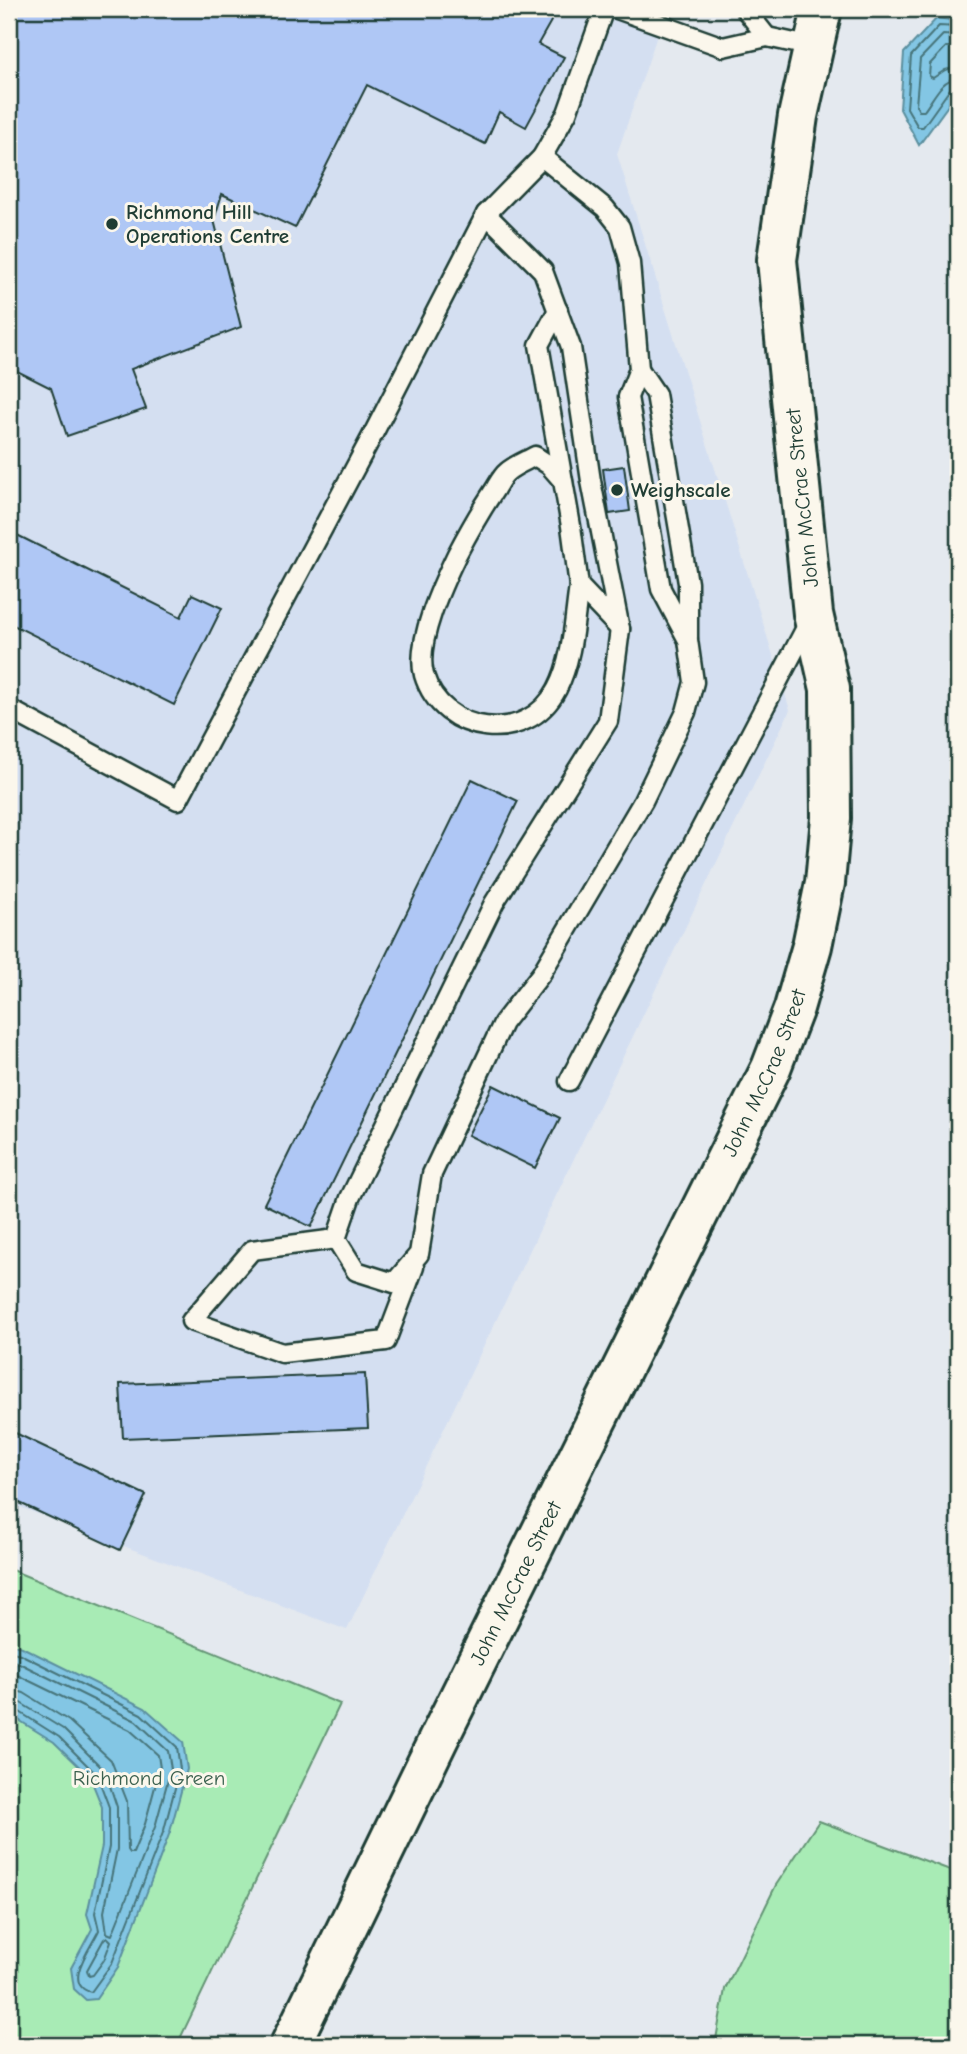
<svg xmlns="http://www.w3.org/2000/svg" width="967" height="2054" font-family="'Comic Neue',sans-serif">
	<rect width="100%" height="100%" fill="#e4e9ef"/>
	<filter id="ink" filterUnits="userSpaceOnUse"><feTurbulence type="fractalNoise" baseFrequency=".0143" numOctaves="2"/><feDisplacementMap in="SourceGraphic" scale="14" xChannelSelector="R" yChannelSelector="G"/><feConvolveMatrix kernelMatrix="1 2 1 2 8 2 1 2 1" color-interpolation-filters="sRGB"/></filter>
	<g filter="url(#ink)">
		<!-- built -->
		<path fill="#d4dff1" d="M9 9H666L617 154 790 710 347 1630 9 1503Z"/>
		<!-- green -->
		<g fill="#a8ebb5" stroke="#649474" stroke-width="2">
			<path d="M9 1569 340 1704 177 2045H9Z"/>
			<path d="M819 1821 958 1873V2045H715L725 1989 776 1885Z"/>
		</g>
		<!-- water -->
		<g fill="#83c6e4" stroke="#5b8f9e" stroke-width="2">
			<path d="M937 18 958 21V84L954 97 919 145 900 109 904 53Z"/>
			<path d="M9 1644 22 1647 145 1708 183 1742 187 1769 170 1832 118 1967 96 1999 86 2000 74 1989 71 1968 92 1929 87 1914 102 1846V1807L90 1777 54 1742 9 1714Z"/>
		</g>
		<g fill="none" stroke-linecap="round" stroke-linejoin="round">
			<!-- shore -->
			<g stroke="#47747a" stroke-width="2">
				<path d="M958 27 939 26 911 56 907 108 918 127H923L950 89 958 87"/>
				<path d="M958 36 943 35 920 59 916 105 919 111H924C934 98 941 79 958 78"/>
				<path d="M958 47H946L930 64 929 76 933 78 945 70 958 67"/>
				<path d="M9 1651 20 1654 141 1714 177 1747 180 1769 164 1830 112 1963 91 1992C61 1985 92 1946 99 1930L95 1913 109 1847V1807L97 1775 59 1737 15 1709 9 1708"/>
				<path d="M9 1660 17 1662 136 1721 168 1751 171 1769 155 1827 112 1935 107 1933 104 1912 117 1849V1807L105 1771 63 1729 19 1702 9 1700"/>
				<path d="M9 1671 130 1730 158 1755 160 1768 145 1824 133 1853H130L128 1850 127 1801 111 1760 69 1721 24 1693 9 1689"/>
				<path d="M107 1937 111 1941 104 1960 93 1975 89 1976 87 1970 104 1939Z"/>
			</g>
		</g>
		<!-- building -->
		<g fill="#afc7f5" stroke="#1f3d34" stroke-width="2">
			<path d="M9 9H543L555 14 538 44 564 57 526 127 499 112 485 144 367 85 295 228 222 194 214 220 241 327 131 369 146 409 67 436 51 388 9 367Z"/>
			<path d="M624 466 630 511 609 514 603 469Z"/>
			<path d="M9 531 181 617 192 594 222 608 174 705 9 623Z"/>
			<path d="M472 779 518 801 311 1227 264 1204Z"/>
			<path d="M493 1085 560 1118 535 1168 468 1135Z"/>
			<path d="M365 1374 368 1428 123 1438 120 1384Z"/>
			<path d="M9 1430 146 1495 120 1550 9 1498Z"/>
		</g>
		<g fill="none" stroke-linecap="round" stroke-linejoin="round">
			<defs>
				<g id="lane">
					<path d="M617 9 723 47 767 37 813 47"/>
					<path d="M745 9 767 37"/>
					<path d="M486 214 543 271 571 347 591 481 620 629 608 721 494 903 350 1198 336 1239 356 1271 394 1283 419 1254 432 1174 503 1023 541 974 643 801 686 712 694 682 688 640 661 589 628 397 639 369 630 263 620 227 605 208 542 157"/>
					<path d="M558 310 539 345 571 526 579 586 620 629"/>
					<path d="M639 369 656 394 688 583V637"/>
					<path d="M563 481 549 465 535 456C526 461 515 465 507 472 502 476 498 484 495 489 481 510 469 531 457 554 443 583 415 642 424 675 442 735 527 747 557 689 573 658 574 620 579 586"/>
					<path d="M9 709 178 800 371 438 486 214 542 157 567 113 604 9"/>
					<path d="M569 1081 809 622"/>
					<path d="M336 1239 252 1250 191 1321 282 1353 386 1341 414 1267"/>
				</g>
				<g id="secondary">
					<path id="s1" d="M290 2045 438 1740 771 1068 794 1008 812 946 825 883 831 818 830 689 813 614 777 260 798 116 822 9"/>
				</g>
			</defs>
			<!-- lane casing -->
			<use href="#lane" stroke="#1f3d34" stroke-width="23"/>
			<!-- secondary casing -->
			<use href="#secondary" stroke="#1f3d34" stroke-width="44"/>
			<!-- lane -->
			<use href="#lane" stroke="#fbf7ec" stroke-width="18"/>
			<!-- secondary -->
			<use href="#secondary" stroke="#fbf7ec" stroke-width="38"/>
		</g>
	</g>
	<!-- markers -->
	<g fill="#1f3d34" stroke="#fbf7ec" stroke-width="2.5">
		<circle cx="112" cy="224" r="7"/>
		<circle cx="617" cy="490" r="7"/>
	</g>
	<g text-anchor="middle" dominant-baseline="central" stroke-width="6" stroke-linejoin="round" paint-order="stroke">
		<!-- poi labels -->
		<g font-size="21" font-weight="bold" fill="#1f3d34" stroke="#fbf7ec" text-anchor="start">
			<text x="126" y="212">Richmond Hill<tspan x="126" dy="24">Operations Centre</tspan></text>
			<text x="631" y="490">Weighscale</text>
		</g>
		<!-- street labels -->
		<g font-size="21" fill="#1f3d34" stroke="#fbf7ec">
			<text transform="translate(802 498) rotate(-96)">John McCrae Street</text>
			<text stroke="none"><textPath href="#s1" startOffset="1082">John McCrae Street</textPath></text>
			<text stroke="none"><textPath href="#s1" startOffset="514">John McCrae Street</textPath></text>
		</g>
		<!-- park labels -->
		<g font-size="21" fill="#3a604e" stroke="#fbf7ec">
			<text x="149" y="1778">Richmond Green</text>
		</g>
	</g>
	<!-- margin -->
	<rect width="967" height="2054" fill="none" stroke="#fbf7ec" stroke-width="35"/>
	<rect x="18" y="18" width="932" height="2019" fill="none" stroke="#1f3d34" stroke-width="2.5" filter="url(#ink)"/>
</svg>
